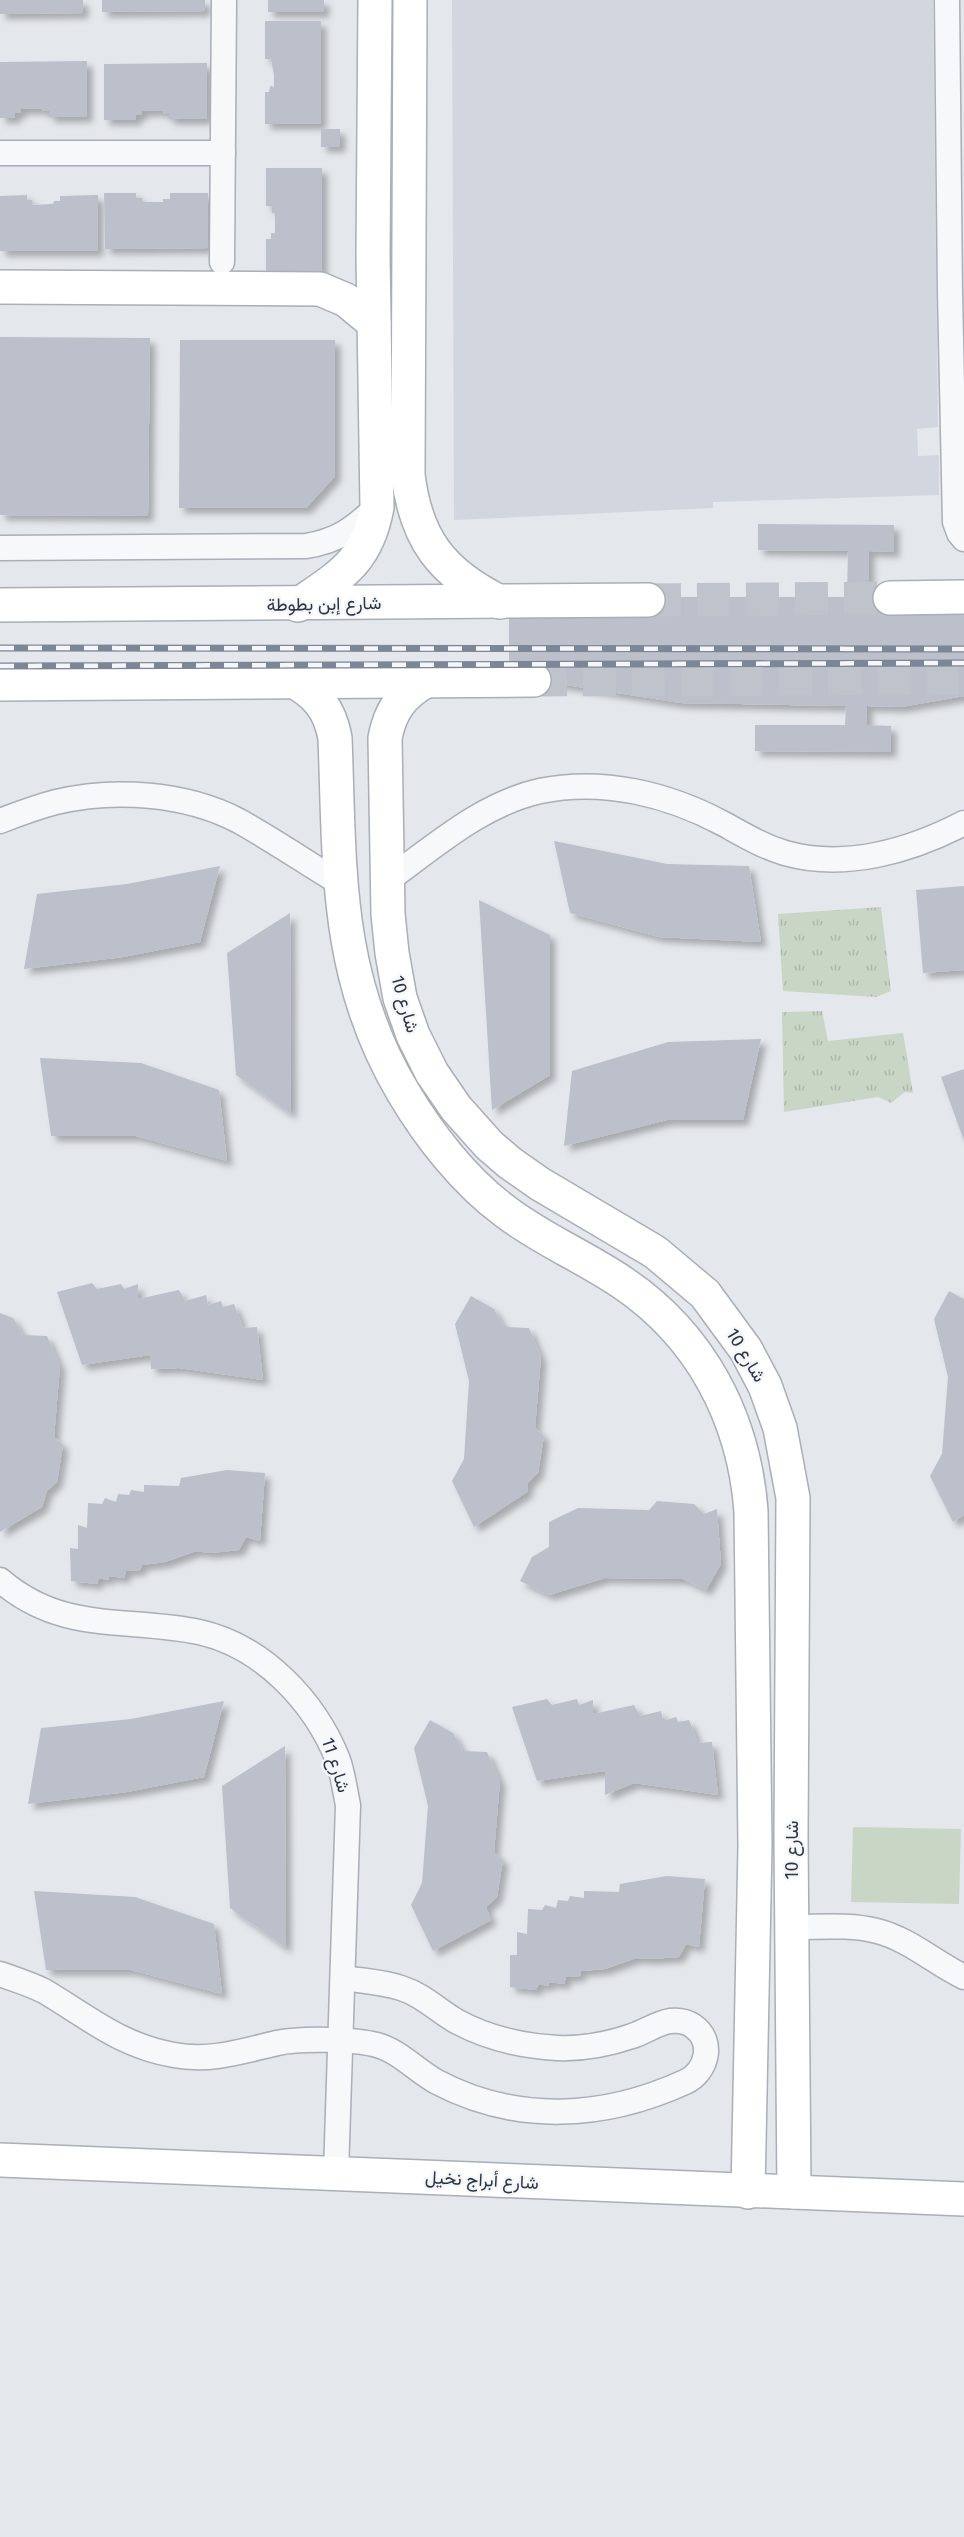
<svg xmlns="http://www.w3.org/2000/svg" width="964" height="2537" font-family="'Fira Sans',Vazirmatn,sans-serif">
	<defs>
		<pattern id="grass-tufts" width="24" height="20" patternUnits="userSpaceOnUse" patternTransform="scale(1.5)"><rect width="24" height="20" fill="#c9d6c5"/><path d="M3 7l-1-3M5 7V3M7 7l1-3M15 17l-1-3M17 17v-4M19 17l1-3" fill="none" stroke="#adb8ab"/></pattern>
		<filter id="shadow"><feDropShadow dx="5.5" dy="5.5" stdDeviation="3" flood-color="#0004"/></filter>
	</defs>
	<rect width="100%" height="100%" fill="#e4e7ec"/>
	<!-- built -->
	<path fill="#d2d6de" d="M452 0H933L938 427 917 429 918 456 939 455V495L713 502V508L454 520Z"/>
	<!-- grass -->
	<g fill="url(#grass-tufts)">
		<path d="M881 907 891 991 876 997 783 991 778 914Z"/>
		<path d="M822 1011 828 1041 903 1033 913 1093 905 1092 891 1103 878 1097 784 1112 782 1012Z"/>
	</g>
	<!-- park -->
	<path fill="#c9d6c5" d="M853 1827 961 1829 959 1904 851 1902Z"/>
	<!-- building -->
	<g fill="#bbc0ca" filter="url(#shadow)">
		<path d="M0 0H83V13L0 14Z"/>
		<path d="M102 0H205V11L102 12Z"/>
		<rect x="268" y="0" width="56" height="12"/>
		<path d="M265 21H321V124H265V92H269L270 86 274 87V75L271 59H265Z"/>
		<path d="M87 61V117H49V111H42V109H21V113H15V118H0V62Z"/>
		<path d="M207 63V119H169V114H163V111H142V115H136V120H104V64Z"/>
		<rect x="321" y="129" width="19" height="18"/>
		<path d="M266 168H322V271H266V239H271V233H275V213H272V206H266Z"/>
		<path d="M104 193H136V198H142V202H163V199H170V193H208V248L105 249Z"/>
		<path d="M27 195V200H32V205L53 204 54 201H60V196L98 195V251H0V196Z"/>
		<path d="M0 337 150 338 148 516 0 515Z"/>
		<path d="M180 340H335V476L306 508H179Z"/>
		<path d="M758 524 894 525V552L869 551V597H887L964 610V696L901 707 867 706V725L891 726V752L755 751V725H845L846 706 681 703 509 676V616L676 597H847L848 551 758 550Z"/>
		<path d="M554 841 667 864 749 866 761 942 659 937 570 913Z"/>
		<path d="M220 866 200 942 123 957 24 969 37 894 127 884Z"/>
		<path d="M964 886V970L923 973 916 890Z"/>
		<path d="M479 900 550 935V1075L492 1110Z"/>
		<path d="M290 913 291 1114 236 1075 227 953Z"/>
		<path d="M761 1039 743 1120H667L564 1146 572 1071 668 1042Z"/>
		<path d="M40 1058 141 1063 219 1090 227 1161 136 1136H51Z"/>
		<path d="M964 1069V1141L941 1077Z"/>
		<path d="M92 1283 97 1289 121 1284 124 1289 138 1284V1299L179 1290 185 1301 206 1295 208 1305 221 1301 223 1307 234 1304 243 1328 257 1327 263 1380 179 1368 151 1369 150 1355 82 1365 57 1292Z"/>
		<path d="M949 1291 964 1299V1515L953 1522 930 1476 942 1454 948 1377 934 1319Z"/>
		<path d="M471 1296 494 1309 504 1327 529 1328 541 1357 535 1428 544 1436 538 1473 528 1483 527 1492 474 1527 452 1481 464 1459 469 1381 455 1324Z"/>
		<path d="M0 1313 13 1318 23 1335 47 1336 60 1366 54 1437 63 1445 57 1482 47 1491 42 1507 0 1532Z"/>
		<path d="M227 1470 265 1473 260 1541 246 1537 239 1550 210 1553 196 1551 165 1562 142 1565 140 1570 126 1571 124 1578 109 1576 108 1580 99 1578 97 1584 71 1581 70 1548 78 1549V1525L87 1528 88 1503 102 1504 105 1498 116 1502 118 1494 129 1495 131 1490 144 1492V1485L179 1486 181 1478Z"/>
		<path d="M657 1501 694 1504 704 1514 717 1509 721 1564 706 1590 683 1579 605 1578 549 1595 520 1581 532 1557 549 1547V1522L578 1508 649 1510Z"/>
		<path d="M547 1699 552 1705 577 1699 579 1705 593 1700V1714L634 1705 640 1716 661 1711 663 1721 676 1717 678 1722 689 1720 698 1743 712 1742 718 1795 634 1783 605 1795V1771L537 1781 512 1707Z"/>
		<path d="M224 1701 204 1777 127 1792 28 1804 41 1728 131 1719Z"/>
		<path d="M430 1720 453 1733 463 1751 487 1752 500 1781 494 1852 503 1860 497 1897 486 1907 491 1920 433 1951 411 1905 422 1883 428 1806 414 1748Z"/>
		<path d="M285 1746 286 1948 230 1908 222 1786Z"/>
		<path d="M667 1876 705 1879 699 1947 686 1944 679 1957 649 1959 636 1958 605 1969 581 1971 580 1976 566 1977 564 1984 549 1982 548 1986 539 1984 536 1990 510 1987V1955H517V1932L527 1934 528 1909 542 1910 545 1905 556 1908 558 1900 568 1901 570 1896 584 1898V1891L619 1892 620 1884Z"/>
		<path d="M34 1891 135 1897 214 1924 222 1994 131 1970H46Z"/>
	</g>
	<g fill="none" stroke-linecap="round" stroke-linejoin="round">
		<!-- secondary-tunnel -->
		<g stroke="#bfc3cb" stroke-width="33" stroke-dasharray="33 16" stroke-linecap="butt">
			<path d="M648 600 890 598"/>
			<path d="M534 680 964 678"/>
		</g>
		<defs>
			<g id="street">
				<path d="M947 0 950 293 955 522 959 533 964 539"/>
				<path d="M0 153H223"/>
				<path d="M222 262 224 0"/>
				<path d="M0 548 306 546C338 541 353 529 377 507"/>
				<path d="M0 821C18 814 37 807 56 802 114 788 186 793 239 821 273 840 307 863 340 883"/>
				<path d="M388 880C435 846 482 804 540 791 603 778 668 794 724 824 744 835 762 846 785 853 845 870 910 851 964 823"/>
				<path d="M0 1580C62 1634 127 1617 199 1632 263 1646 315 1702 338 1760 343 1774 345 1791 348 1805L336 2173"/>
				<path d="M793 1927C820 1927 850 1924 877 1931 909 1939 935 1963 964 1977"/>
				<path d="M0 1974C14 1979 30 1984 44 1991 88 2017 121 2046 174 2055 210 2062 243 2051 277 2043 300 2038 355 2039 377 2045 399 2051 417 2071 437 2082 517 2124 604 2119 685 2082 707 2072 715 2041 693 2026 686 2021 678 2020 670 2021 657 2023 645 2032 632 2036 609 2044 582 2049 557 2048 523 2046 487 2038 456 2021 437 2010 423 1995 401 1988 383 1982 363 1981 344 1978"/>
			</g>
			<g id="secondary">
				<path d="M410 0 408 475C416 540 442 573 500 602"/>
				<path d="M0 287 320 289 346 300 374 323"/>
				<path d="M890 598 964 597"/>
				<path d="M0 605 648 600"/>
				<path d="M298 605C341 575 367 562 377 507L373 255 375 0"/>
				<path d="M291 680C317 693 330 710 335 738 340 867 334 976 403 1092 429 1136 465 1182 506 1212 543 1240 585 1257 623 1283 701 1336 744 1418 751 1511L755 1846 748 2192"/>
				<path d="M426 681C402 694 390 711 385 738L388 914 392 953 400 998 413 1035 432 1073 456 1108 489 1145 510 1163 540 1184 655 1252 705 1294 746 1350 765 1386 780 1428 793 1498 791 1837 794 2192"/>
				<path d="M0 684 534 680"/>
				<path d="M0 2160 964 2199"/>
			</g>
		</defs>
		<!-- street casing -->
		<use href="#street" stroke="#a9aeb7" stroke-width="27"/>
		<!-- secondary casing -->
		<use href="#secondary" stroke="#a9aeb7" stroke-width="36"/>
		<!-- street -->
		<use href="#street" stroke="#f7f8fa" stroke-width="24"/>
		<!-- secondary -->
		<use href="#secondary" stroke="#fff" stroke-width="33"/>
		<defs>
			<g id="rail">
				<path d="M0 648 964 649"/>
				<path d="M0 666 964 663"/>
			</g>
		</defs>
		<!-- rail casing -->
		<use href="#rail" stroke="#7d8696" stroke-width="7"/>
		<!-- rail -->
		<use href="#rail" stroke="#f4f6f9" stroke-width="4.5" stroke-dasharray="14" stroke-linecap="butt"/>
	</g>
	<g text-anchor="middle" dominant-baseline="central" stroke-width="4.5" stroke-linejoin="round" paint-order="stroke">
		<!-- street labels -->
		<g font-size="18" fill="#2b3445" stroke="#f4f6f9">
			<text transform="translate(324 604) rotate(-1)">شارع إبن بطوطة</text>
			<text transform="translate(405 1004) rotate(74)">شارع 10</text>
			<text transform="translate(746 1355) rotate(59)">شارع 10</text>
			<text transform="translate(336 1765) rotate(72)">شارع 11</text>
			<text transform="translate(792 1850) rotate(-90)">شارع 10</text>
			<text transform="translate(482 2180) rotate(3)">شارع أبراج نخيل</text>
		</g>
	</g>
</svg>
